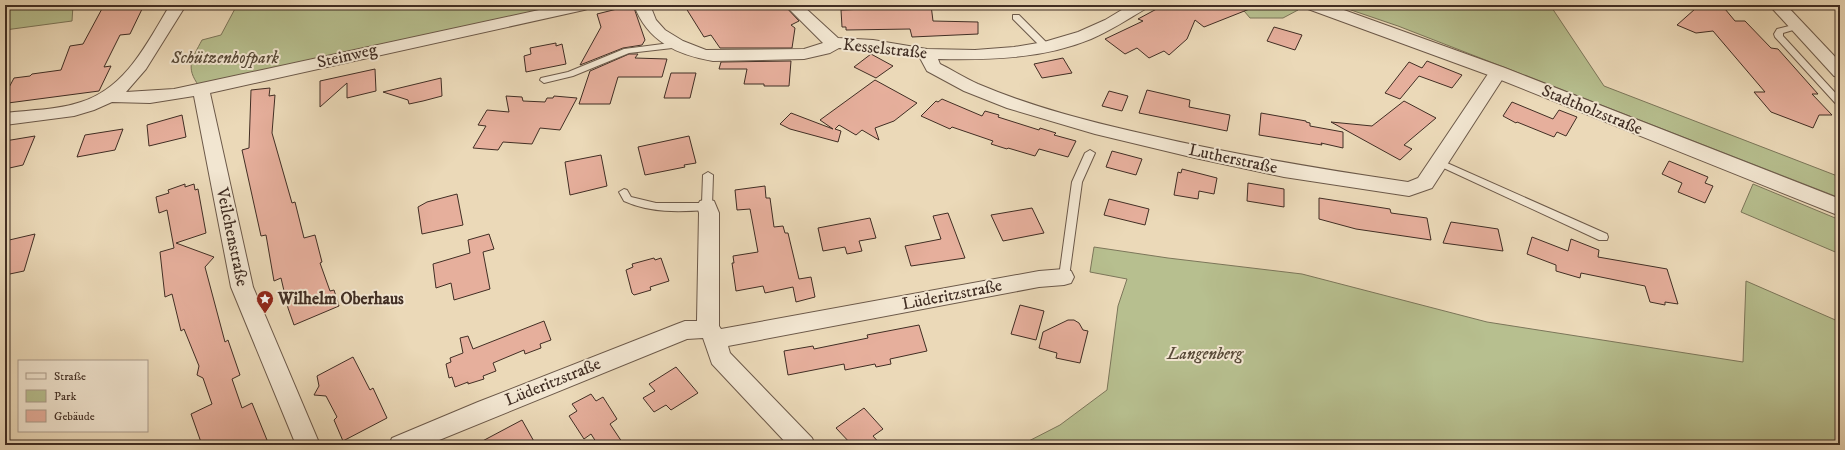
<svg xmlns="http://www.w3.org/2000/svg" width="1845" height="450" font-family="'IM FELL DW Pica',serif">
	<rect width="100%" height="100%" fill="#ebd9b8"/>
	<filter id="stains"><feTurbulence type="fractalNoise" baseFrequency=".005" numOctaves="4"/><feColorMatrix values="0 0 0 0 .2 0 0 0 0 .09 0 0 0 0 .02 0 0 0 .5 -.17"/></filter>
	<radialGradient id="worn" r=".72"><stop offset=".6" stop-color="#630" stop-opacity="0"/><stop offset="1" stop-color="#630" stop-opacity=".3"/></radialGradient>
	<!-- green -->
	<g fill="#b7bf8f" stroke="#7c765a">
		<path d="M5 5H73L72 21 5 30Z"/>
		<path d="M237 5H571L199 86C185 67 192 59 202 40L221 35Z"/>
		<path d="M1239 5H1288L1298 10 1283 18H1250Z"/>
		<path d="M1342 5H1550L1604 86 1840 177V198L1398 26 1351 10Z"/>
		<path d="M1753 184 1840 220V254L1741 212Z"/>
		<path d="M1094 247 1168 258 1302 274 1487 322 1743 362 1746 281 1840 322V445H1021L1060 425 1107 390 1118 306 1127 279 1090 272Z"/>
	</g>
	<!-- building -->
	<g fill="#e6af9c" stroke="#412e24">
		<path d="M104 5H144L130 34 120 35 104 67 111 66 99 91 8 103 9 101H5V95L14 78 30 76 32 74 61 70 70 46 83 44Z"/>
		<path d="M633 5 645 40 642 45 623 48 580 65 601 27 597 14Z"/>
		<path d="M684 5H784L799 21 791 25 795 28 792 48H720L711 35 704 37Z"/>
		<path d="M916 5H931L933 21 978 22V34L912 37 910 29 846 30V27H842L841 10 916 7Z"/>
		<path d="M1164 5H1257V6L1204 27 1195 20 1187 39 1169 55 1164 51 1149 58 1137 48 1125 54 1105 39 1143 21 1138 19Z"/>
		<path d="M1695 9H1725L1735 21H1745L1771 48 1778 49 1818 94H1812L1832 115H1819L1813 128 1771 112 1754 92H1765L1713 31 1696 33 1677 25Z"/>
		<path d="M1274 27 1302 35 1295 50 1267 41Z"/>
		<path d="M556 43V46L562 44 566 64 526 72 524 56 531 54 530 48Z"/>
		<path d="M629 54H638L635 58 667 59 662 77H618L610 104H579L590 71Z"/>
		<path d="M871 54 893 66 876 78 854 67Z"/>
		<path d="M1063 58 1072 73 1042 78 1034 64Z"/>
		<path d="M791 61 789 86H764V84H744L747 69H719L721 62Z"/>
		<path d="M1427 61 1462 75 1452 88 1419 76 1400 99 1385 93 1409 62 1422 68Z"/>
		<path d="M375 69 376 91 347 98V83L320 107V81Z"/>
		<path d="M671 73H696L690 98H664Z"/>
		<path d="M441 78 442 96 423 101 409 104 408 100 383 92Z"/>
		<path d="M875 80 917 103 894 121 875 128 879 140 862 130 856 135 839 125 835 129 841 131 838 142 790 129 780 124 791 113 833 129 820 120Z"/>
		<path d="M270 88 269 96 275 95 272 133 292 203 295 202 304 238 315 235 322 262 320 263 330 291 334 290 339 306 294 325 288 308 281 278 274 281 266 235 261 236 242 150 249 148 251 90Z"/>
		<path d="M1147 90 1190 100 1189 107 1230 115 1227 131 1139 113Z"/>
		<path d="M1109 91 1128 96 1122 111 1102 106Z"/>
		<path d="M506 96 522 97 523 101 545 102 547 98H553L554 96 577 98 560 130 540 128 532 144 503 142 498 150 473 148 486 126 478 125 487 110 509 112Z"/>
		<path d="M942 99 982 116 985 111 999 115 998 117 1039 130 1040 128 1056 133 1054 135 1076 141 1068 157 1039 149 1035 156 1008 148 1007 149 991 144 993 141 952 127 950 129 921 116 936 101 938 102Z"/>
		<path d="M1404 101 1436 118 1404 145 1412 149 1400 160 1331 122 1372 126Z"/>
		<path d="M1512 102 1553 119 1559 110 1577 117 1566 136 1557 132 1554 137 1517 122 1516 123 1503 116Z"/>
		<path d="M1261 113 1306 121V122L1310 123V126L1343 132V148L1321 143 1322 145 1259 135Z"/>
		<path d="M182 115 186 137 149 146 147 125Z"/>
		<path d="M123 129 115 150 77 157 85 135Z"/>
		<path d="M35 136 23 165 5 169V141Z"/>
		<path d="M689 136 696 163 684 165 685 167 645 175 638 147Z"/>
		<path d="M1112 151 1142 159 1136 175 1106 167Z"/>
		<path d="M601 155 607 186 570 195 565 162Z"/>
		<path d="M1669 161 1708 177 1705 183 1713 186 1705 203 1678 192 1682 183 1662 174Z"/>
		<path d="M1182 169 1217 178 1214 194 1199 191 1198 199 1174 195 1178 172 1181 173Z"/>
		<path d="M1248 183 1284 189V207L1247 201Z"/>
		<path d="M185 184V187L194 184 195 190 198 189 206 233 176 243 214 257 205 267 225 342 228 340 240 375 232 379 242 408 252 403 269 445H202L191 414 212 404 203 378 197 375 199 366 184 329 181 331 172 294 165 297 160 252 174 248 167 210 159 213 156 197 169 193 168 190Z"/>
		<path d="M765 186 766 198H770L774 227 783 226 785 233H788L799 279 811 277 815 297 796 302 793 287 765 293 763 286 736 291 732 263H734L733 256 758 252 750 209 737 210 735 190Z"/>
		<path d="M457 194 463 225 422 234 418 207 427 202Z"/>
		<path d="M1319 198 1390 209 1391 213 1427 218 1431 240 1356 229 1319 219Z"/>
		<path d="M1109 199 1149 209 1145 225 1104 215Z"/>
		<path d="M1032 208 1044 233 1003 241 991 215Z"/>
		<path d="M948 213 965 258 911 266 905 246 941 239 933 216Z"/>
		<path d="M870 218 876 238 859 241 862 251 847 254 845 247 823 251 818 228Z"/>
		<path d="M1451 222 1498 229 1503 251 1443 243Z"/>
		<path d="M35 234 24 271 5 275V241Z"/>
		<path d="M489 234 494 249 483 252 490 289 454 300 451 283 436 288 433 264 470 253 468 240Z"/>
		<path d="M1532 237 1568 251 1571 239 1599 250 1598 257 1667 269 1678 304 1665 302V305L1650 302 1645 286 1581 273 1580 278 1556 271V265L1527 254Z"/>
		<path d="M654 258 655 260 661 258 669 281 650 287 651 290 634 295 632 293 626 270 633 267 632 264Z"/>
		<path d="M1020 305 1044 311 1036 340 1011 334Z"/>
		<path d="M1068 320H1074L1079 323 1083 330 1088 331 1080 363 1056 358 1057 353 1039 348 1043 332Z"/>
		<path d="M544 321 551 340 540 344 541 348 525 354 524 350 493 363 496 371 483 376 484 379 468 384V382L455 387 452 377 449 378 446 364 451 362 450 358 463 353 460 338 468 336 473 349Z"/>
		<path d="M919 325 927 351 890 359 891 364 876 367 875 364 845 370 844 364 788 375 784 351 813 346 814 349 868 338 867 335Z"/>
		<path d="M353 357 370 390 373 388 387 418 343 441 334 420 337 417 326 396 314 395 319 386 317 376Z"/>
		<path d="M676 367 698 393 671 410 666 405 654 412 643 398 655 391 649 384Z"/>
		<path d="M591 394 596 401 603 397 617 419 610 424 624 445H598L591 434 584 439 569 416 577 411 572 404Z"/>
		<path d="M864 408 883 429 873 436 881 445H852L836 428Z"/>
		<path d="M522 420 536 445H475Z"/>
	</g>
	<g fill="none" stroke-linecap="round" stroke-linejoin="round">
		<defs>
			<g id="service">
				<path d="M1013 15H1019L1049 45V49H1043L1013 19Z"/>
				<path d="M1797 24H1800V28L1783 33V36L1840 98V106L1837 105 1775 37 1774 34 1777 29Z"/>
				<path d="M678 42 681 43V47L629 53 573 76 544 83 540 80 541 78 568 72 624 49Z"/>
				<path d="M1090 150 1095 153 1082 182 1069 277 1068 280H1060L1059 277 1072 182 1085 153Z"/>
				<path d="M1438 159 1607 234 1608 237 1607 240H1599L1435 164 1433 162 1435 160Z"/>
				<path d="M708 172 713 175 712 206 707 210C678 212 651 213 624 201L619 192 624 189 627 190 631 197 656 203H702L703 175Z"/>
			</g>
			<g id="minor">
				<path d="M170 5H186L146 69 126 92 174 89 562 5H592L590 8 584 10 210 93 253 287 320 445H296L231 287 194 96 150 103 112 102 94 110 74 116 5 125V113C30 110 57 110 81 102 126 88 147 43 170 5Z"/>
				<path d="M634 5H650L656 20 665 30 683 41 706 50 804 49 823 43 785 5H802L838 38 873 40 927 49 975 50 1014 47 1044 42 1078 32 1105 20 1130 5H1149L1147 8C1128 19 1110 31 1091 39 1043 59 989 60 938 59L940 64C952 70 965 78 978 84 1032 107 1091 122 1149 135 1235 155 1321 169 1408 182L1418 178 1492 68 1498 67 1504 68 1507 72 1432 188 1409 196 1284 177 1195 158 1095 134 1007 108 964 91 927 71 920 58 873 50 839 48 830 53 804 59 713 61C677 55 647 41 634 5Z"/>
				<path d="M1769 5H1786L1840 62V77L1834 76Z"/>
				<path d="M707 199 714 201 719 213V326L721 329 1039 271 1064 269 1071 271 1074 277 1071 283 1064 285 1039 287 728 346 730 353 812 438 815 445H788L712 364 703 338 687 339 427 445H389L392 438 478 402 677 324 685 321H697L699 213 697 206 700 201Z"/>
			</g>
			<path id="tertiary" d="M1305 5H1330L1505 68 1840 199V216L1491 76 1308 9Z"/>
		</defs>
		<!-- service casing -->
		<use href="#service" stroke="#6c5949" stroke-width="2"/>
		<!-- minor casing -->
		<use href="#minor" stroke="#6c5949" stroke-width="2"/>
		<!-- tertiary casing -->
		<use href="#tertiary" stroke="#6c5949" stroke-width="2"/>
		<!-- service -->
		<use href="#service" fill="#f2e6d1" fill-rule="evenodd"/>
		<!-- minor -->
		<use href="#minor" fill="#f2e6d1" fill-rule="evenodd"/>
		<!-- tertiary -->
		<use href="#tertiary" fill="#f2e6d1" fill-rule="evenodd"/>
	</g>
	<!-- icons -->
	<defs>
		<symbol id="sight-pin" viewBox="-11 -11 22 30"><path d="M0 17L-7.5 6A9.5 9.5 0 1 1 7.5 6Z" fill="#8f2418" stroke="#f2e6d1"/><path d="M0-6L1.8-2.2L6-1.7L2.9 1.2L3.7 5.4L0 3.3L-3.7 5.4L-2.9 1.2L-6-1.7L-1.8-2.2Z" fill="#fff"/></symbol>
	</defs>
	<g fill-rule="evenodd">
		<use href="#sight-pin" x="255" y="289" width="20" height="27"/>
	</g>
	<g text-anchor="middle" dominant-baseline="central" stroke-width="4" stroke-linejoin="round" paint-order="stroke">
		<!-- street labels -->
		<g font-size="17" fill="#412e24" stroke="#f2e6d1">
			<text transform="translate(885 49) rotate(6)">Kesselstraße</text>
			<text transform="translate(347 56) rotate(-13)">Steinweg</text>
			<text transform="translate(1592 110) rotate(22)">Stadtholzstraße</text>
			<text transform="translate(1233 159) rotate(12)">Lutherstraße</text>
			<text transform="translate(232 237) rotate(78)">Veilchenstraße</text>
			<text transform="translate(952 295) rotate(-11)">Lüderitzstraße</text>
			<text transform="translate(553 382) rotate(-22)">Lüderitzstraße</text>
		</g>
		<!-- park labels -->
		<g font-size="17" font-style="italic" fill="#594b39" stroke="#f2e6d1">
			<text x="225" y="58">Schützenhofpark</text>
			<text x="1205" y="354">Langenberg</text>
		</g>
		<!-- poi labels -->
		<g font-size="17" font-weight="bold" fill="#412e24" stroke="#f2e6d1" text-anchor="start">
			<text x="278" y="299">Wilhelm Oberhaus</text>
		</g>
	</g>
	<!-- margin -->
	<rect width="1845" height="450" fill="none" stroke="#ebd9b8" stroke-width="20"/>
	<rect x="6" y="6" width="1833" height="438" fill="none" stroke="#412e24" stroke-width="2"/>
	<rect x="10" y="10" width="1825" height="430" fill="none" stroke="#412e24"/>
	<!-- legend -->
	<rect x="18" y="360" width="130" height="72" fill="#f2e6d1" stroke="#ab9c8c"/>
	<rect x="26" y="373" width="20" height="6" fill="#f2e6d1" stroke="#ab9c8c"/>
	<text x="54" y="380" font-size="12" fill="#412e24">Straße</text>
	<rect x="26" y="390" width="20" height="12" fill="#b7bf8f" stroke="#ab9c8c"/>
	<text x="54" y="400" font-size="12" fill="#412e24">Park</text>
	<rect x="26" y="410" width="20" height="12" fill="#e6af9c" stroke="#ab9c8c"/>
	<text x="54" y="420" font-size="12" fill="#412e24">Gebäude</text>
	<rect width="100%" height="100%" filter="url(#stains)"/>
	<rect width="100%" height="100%" fill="url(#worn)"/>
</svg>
